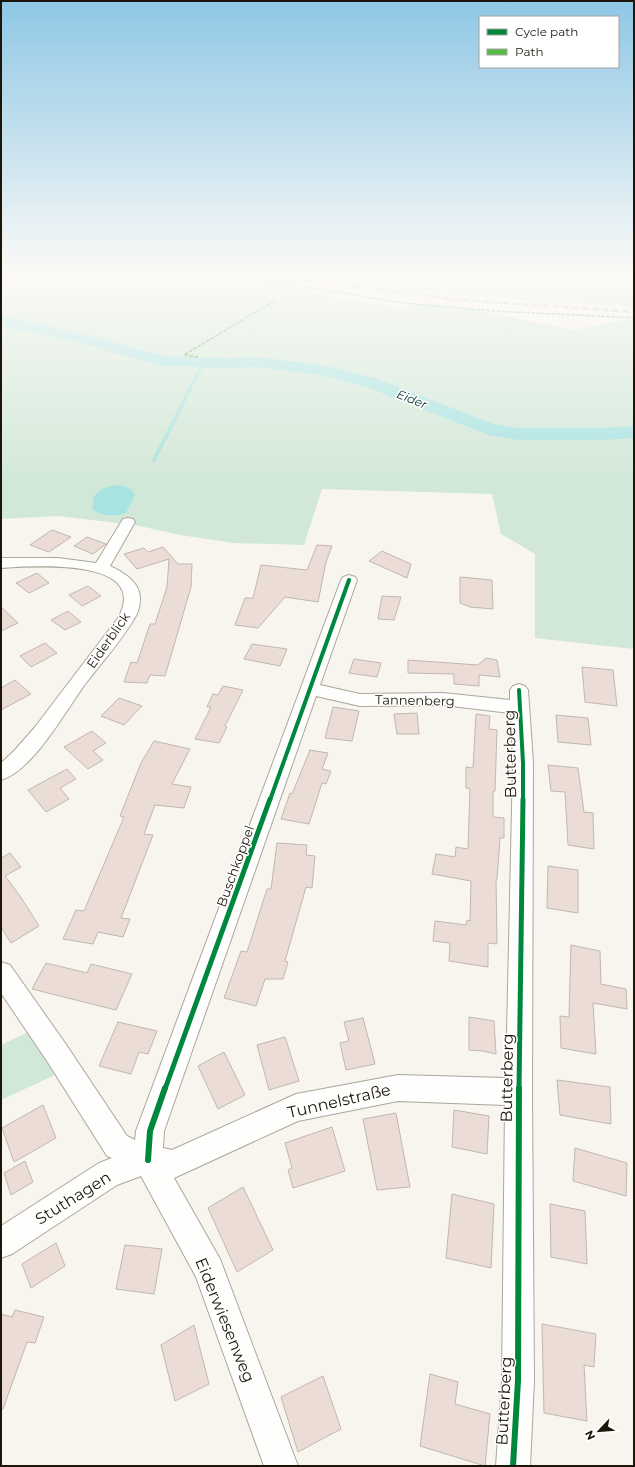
<svg xmlns="http://www.w3.org/2000/svg" width="635" height="1467" font-family="Montserrat,sans-serif">
	<rect width="100%" height="100%" fill="#f8f5ee"/>
	<!-- green -->
	<g fill="#d1e8d8">
		<path d="M1 277H259L300 283 288 290 352 299 408 309 403 303 466 308 573 330 634 318V649L535 638V554L501 534 492 494 322 489 304 545 234 543 180 535 135 525 58 516 1 519Z"/>
		<path d="M319 277H596L603 282 634 286V307L501 299 409 289Z"/>
		<path d="M28 1032 55 1075 1 1100V1045Z"/>
	</g>
	<!-- water -->
	<path fill="#a8e3e1" d="M120 485 131 489 135 495 126 513C116 517 99 517 92 508L94 502 93 497C102 488 107 486 120 485Z"/>
	<g fill="none" stroke-linecap="round" stroke-linejoin="round">
		<!-- stream-far1 -->
		<path stroke="#a8e3e1" stroke-width="3" d="M180 408 203 363"/>
		<!-- stream -->
		<path stroke="#a8e3e1" stroke-width="3.5" d="M154 460 181 407"/>
		<!-- river -->
		<path fill="#a8e3e1" fill-rule="evenodd" d="M1 316 79 333 163 356 227 358 258 357 326 366 378 379 493 424 518 428H602L634 426V438L602 440H518L489 435 366 387 325 376 258 367 227 368 162 366 76 342 1 326Z"/>
	</g>
	<!-- building -->
	<g fill="#ebddd6" stroke="#c0b7b2">
		<path d="M52 530 71 537 49 552 30 545Z"/>
		<path d="M87 537 106 544 93 554 74 546Z"/>
		<path d="M317 545 332 546 326 562 318 602 285 597 258 628 235 625 245 598H253L261 565 307 570Z"/>
		<path d="M163 547 178 564H192L191 587 165 676 150 675 147 683 124 682 131 662 137 663 150 624H155L167 587 169 559 137 569 124 554 144 548 148 552Z"/>
		<path d="M382 551 411 564 407 578 369 561Z"/>
		<path d="M37 573 49 583 29 593 16 583Z"/>
		<path d="M460 577 492 580 493 609 470 607 460 603Z"/>
		<path d="M88 586 101 596 82 606 69 595Z"/>
		<path d="M382 596 401 597 394 620 378 619Z"/>
		<path d="M1 607 18 623 1 631Z"/>
		<path d="M68 611 81 622 65 630 51 620Z"/>
		<path d="M45 643 57 653 31 667 20 656Z"/>
		<path d="M252 644 287 649 280 666 244 659Z"/>
		<path d="M486 658 497 660 500 677 479 675V686L454 684V674L408 673V660L478 665Z"/>
		<path d="M354 659 381 663 377 677 349 673Z"/>
		<path d="M582 667 613 670 617 706 585 702Z"/>
		<path d="M15 680 31 694 1 710V688Z"/>
		<path d="M223 686 243 690 225 726 227 727 219 743 195 739 211 707H207L213 694 218 695Z"/>
		<path d="M119 698 142 706 124 725 101 716Z"/>
		<path d="M333 707 359 711 352 741 325 738Z"/>
		<path d="M417 713 419 734H397L394 714Z"/>
		<path d="M476 714 490 716 489 729 497 730 495 791H493V817L504 818V838H500L497 879H496L497 944 488 943V967L449 961 450 943 433 941 435 921 466 925 467 920 470 921 471 881 432 874 436 854 455 857 456 847 468 849 470 789 466 788V767L473 768Z"/>
		<path d="M556 715 588 718 591 745 558 742Z"/>
		<path d="M92 731 106 743 93 751 103 760 88 769 64 747Z"/>
		<path d="M154 741 190 749 172 784 191 787 184 808 155 805 144 834 153 835 121 918 130 919 123 937 98 932 93 944 63 939 76 910 84 911 124 817 120 816 141 763Z"/>
		<path d="M310 750 328 753 322 769 331 771 326 784 322 783 309 824 281 819 290 793 292 794Z"/>
		<path d="M548 765 578 768 584 812 593 813 594 849 568 845 565 792 551 791Z"/>
		<path d="M67 769 76 779 60 788 69 799 46 812 28 790Z"/>
		<path d="M277 843 307 845 306 855 315 856 312 888 306 887 285 961 288 962 283 979H265L256 1006 224 998 241 951 247 952 267 889H271Z"/>
		<path d="M10 853 21 867 5 876 20 896 39 926 11 943 1 927V858Z"/>
		<path d="M548 866 578 870V913L547 908Z"/>
		<path d="M571 945 600 951 601 984 626 989 627 1009 593 1003 596 1054 561 1048 560 1016 569 1017Z"/>
		<path d="M46 963 87 973 91 964 132 974 116 1010 32 989Z"/>
		<path d="M469 1017 494 1021 496 1054 483 1051 469 1050Z"/>
		<path d="M363 1018 375 1064 346 1070 340 1043 349 1041 344 1022Z"/>
		<path d="M118 1022 157 1031 148 1054 139 1052 131 1074 99 1066Z"/>
		<path d="M285 1037 299 1081 269 1090 257 1045Z"/>
		<path d="M224 1052 245 1095 218 1109 198 1066Z"/>
		<path d="M557 1080 610 1087 611 1124 560 1115Z"/>
		<path d="M43 1105 56 1138 14 1162 2 1128Z"/>
		<path d="M454 1110 489 1116 487 1154 452 1147Z"/>
		<path d="M396 1113 410 1187 377 1190 363 1119Z"/>
		<path d="M332 1127 345 1171 293 1188 288 1170 292 1168 285 1143Z"/>
		<path d="M575 1148 627 1163 626 1196 573 1181Z"/>
		<path d="M25 1161 33 1182 11 1195 4 1173Z"/>
		<path d="M243 1187 273 1250 237 1272 208 1208Z"/>
		<path d="M452 1194 494 1204 491 1268 446 1258Z"/>
		<path d="M550 1204 585 1211 587 1264 551 1257Z"/>
		<path d="M56 1243 65 1266 31 1288 22 1264Z"/>
		<path d="M125 1245 162 1249 154 1294 116 1289Z"/>
		<path d="M15 1310 44 1317 35 1343 27 1342 3 1409H1V1314L12 1317Z"/>
		<path d="M542 1324 596 1334 594 1367 584 1365 587 1421 544 1413Z"/>
		<path d="M194 1325 209 1384 175 1401 161 1345Z"/>
		<path d="M430 1374 458 1382 455 1404 490 1414 485 1466 420 1446Z"/>
		<path d="M323 1376 341 1429 298 1452 281 1397Z"/>
	</g>
	<g fill="none" stroke-linecap="round" stroke-linejoin="round">
		<defs>
			<g id="minor">
				<path d="M128 518 133 519 135 522 110 566C131 576 147 588 137 614 123 639 103 661 86 683 66 710 33 771 1 780V763L14 751 35 727 118 618C152 557 31 566 1 568V558H58L96 563 123 519Z"/>
				<path d="M349 575 355 577 357 580 320 685 360 694 443 693 510 700V690L513 686 519 684 525 686 528 690 533 763 532 1092 534 1380 530 1466H496L502 1380 505 1105 398 1101 298 1121 174 1178 220 1259 298 1466H264L196 1277 141 1176 117 1185 12 1254 1 1258V1226L99 1163 112 1158 107 1156 47 1061 1 993V962L10 965 65 1043 127 1136 135 1140 136 1131 341 580 343 577ZM316 696 360 706 443 705 511 713 513 763 506 1078 398 1075 296 1094 172 1150 163 1148 164 1131Z"/>
			</g>
		</defs>
		<!-- minor casing -->
		<use href="#minor" stroke="#aba69d" stroke-width="2"/>
		<!-- minor -->
		<use href="#minor" fill="#fefefc" fill-rule="evenodd"/>
		<defs>
			<path id="rail" d="M280 277 452 299 634 312"/>
		</defs>
		<!-- rail casing -->
		<use href="#rail" stroke="#bbbab8" stroke-width="2.5"/>
		<!-- rail -->
		<use href="#rail" stroke="#fff" stroke-width="1.5" stroke-dasharray="5" stroke-linecap="butt"/>
		<!-- quiet -->
		<g stroke="#58b947" stroke-width="1.5" stroke-dasharray="3.5 1.5" stroke-linecap="butt">
			<path d="M244 277 403 303 494 311 634 318"/>
			<path d="M198 357 184 355 276 300"/>
		</g>
		<defs>
			<g id="cycleway-far2">
				<path d="M519 690 523 763V800"/>
				<path d="M270 800 349 580"/>
			</g>
			<g id="cycleway-far1">
				<path d="M165 1089 270 799"/>
				<path d="M519 1089 523 799"/>
			</g>
			<g id="cycleway">
				<path d="M148 1160 150 1131 165 1088"/>
				<path d="M513 1466 518 1380 519 1088"/>
			</g>
		</defs>
		<!-- cycleway-far2 casing -->
		<use href="#cycleway-far2" stroke="#fff" stroke-width="6"/>
		<!-- cycleway-far1 casing -->
		<use href="#cycleway-far1" stroke="#fff" stroke-width="8"/>
		<!-- cycleway casing -->
		<use href="#cycleway" stroke="#fff" stroke-width="9"/>
		<!-- cycleway-far2 -->
		<use href="#cycleway-far2" stroke="#00873e" stroke-width="4"/>
		<!-- cycleway-far1 -->
		<use href="#cycleway-far1" stroke="#00873e" stroke-width="5"/>
		<!-- cycleway -->
		<use href="#cycleway" stroke="#00873e" stroke-width="6"/>
	</g>
	<!-- sky -->
	<linearGradient id="sky" x2="0" y2="1"><stop stop-color="#8ec7e5"/><stop offset="0.57" stop-color="#fcfaf7"/><stop offset="1" stop-color="#fcfaf7" stop-opacity="0"/></linearGradient>
	<rect width="635" height="483" fill="url(#sky)"/>
	<g text-anchor="middle" dominant-baseline="central" stroke-width="3" stroke-linejoin="round" paint-order="stroke">
		<!-- far-water labels -->
		<g font-size="12" font-style="italic" fill="#043031" stroke="#fff">
			<text transform="translate(412 399) rotate(22)">Eider</text>
		</g>
		<!-- street labels -->
		<g font-size="13" fill="#1c160a" stroke="#fff">
			<text transform="translate(108 640) rotate(-55)">Eiderblick</text>
			<text transform="translate(415 700) rotate(1)">Tannenberg</text>
			<text transform="translate(235 866) rotate(-70)">Buschkoppel</text>
		</g>
		<!-- near-street labels -->
		<g font-size="16" fill="#1c160a" stroke="#fff">
			<text transform="translate(510 754) rotate(-91)">Butterberg</text>
			<text transform="translate(507 1078) rotate(-89)">Butterberg</text>
			<text transform="translate(339 1101) rotate(-13)">Tunnelstraße</text>
			<text transform="translate(73 1198) rotate(-32)">Stuthagen</text>
			<text transform="translate(225 1320) rotate(68)">Eiderwiesenweg</text>
			<text transform="translate(504 1401) rotate(-87)">Butterberg</text>
		</g>
	</g>
	<!-- border -->
	<rect width="635" height="1467" fill="none" stroke="#1c160a" stroke-width="4"/>
	<!-- legend -->
	<rect x="479" y="16" width="140" height="52" fill="#ffffff" stroke="#a4a29d"/>
	<rect x="487" y="29" width="20" height="6" fill="#00873e" stroke="#a4a29d"/>
	<text x="515" y="36" font-size="12" fill="#1c160a">Cycle path</text>
	<rect x="487" y="49" width="20" height="6" fill="#58b947" stroke="#a4a29d"/>
	<text x="515" y="56" font-size="12" fill="#1c160a">Path</text>
	<!-- north arrow -->
	<g transform="translate(599 1431) rotate(244)" stroke="#ffffff" stroke-width="3" paint-order="stroke">
	<path d="M0-3L7 15L0 10L-7 15Z" fill="#1c160a"/>
	<text y="-6" font-size="11" font-weight="bold" text-anchor="middle" fill="#1c160a">N</text>
	</g>
</svg>
